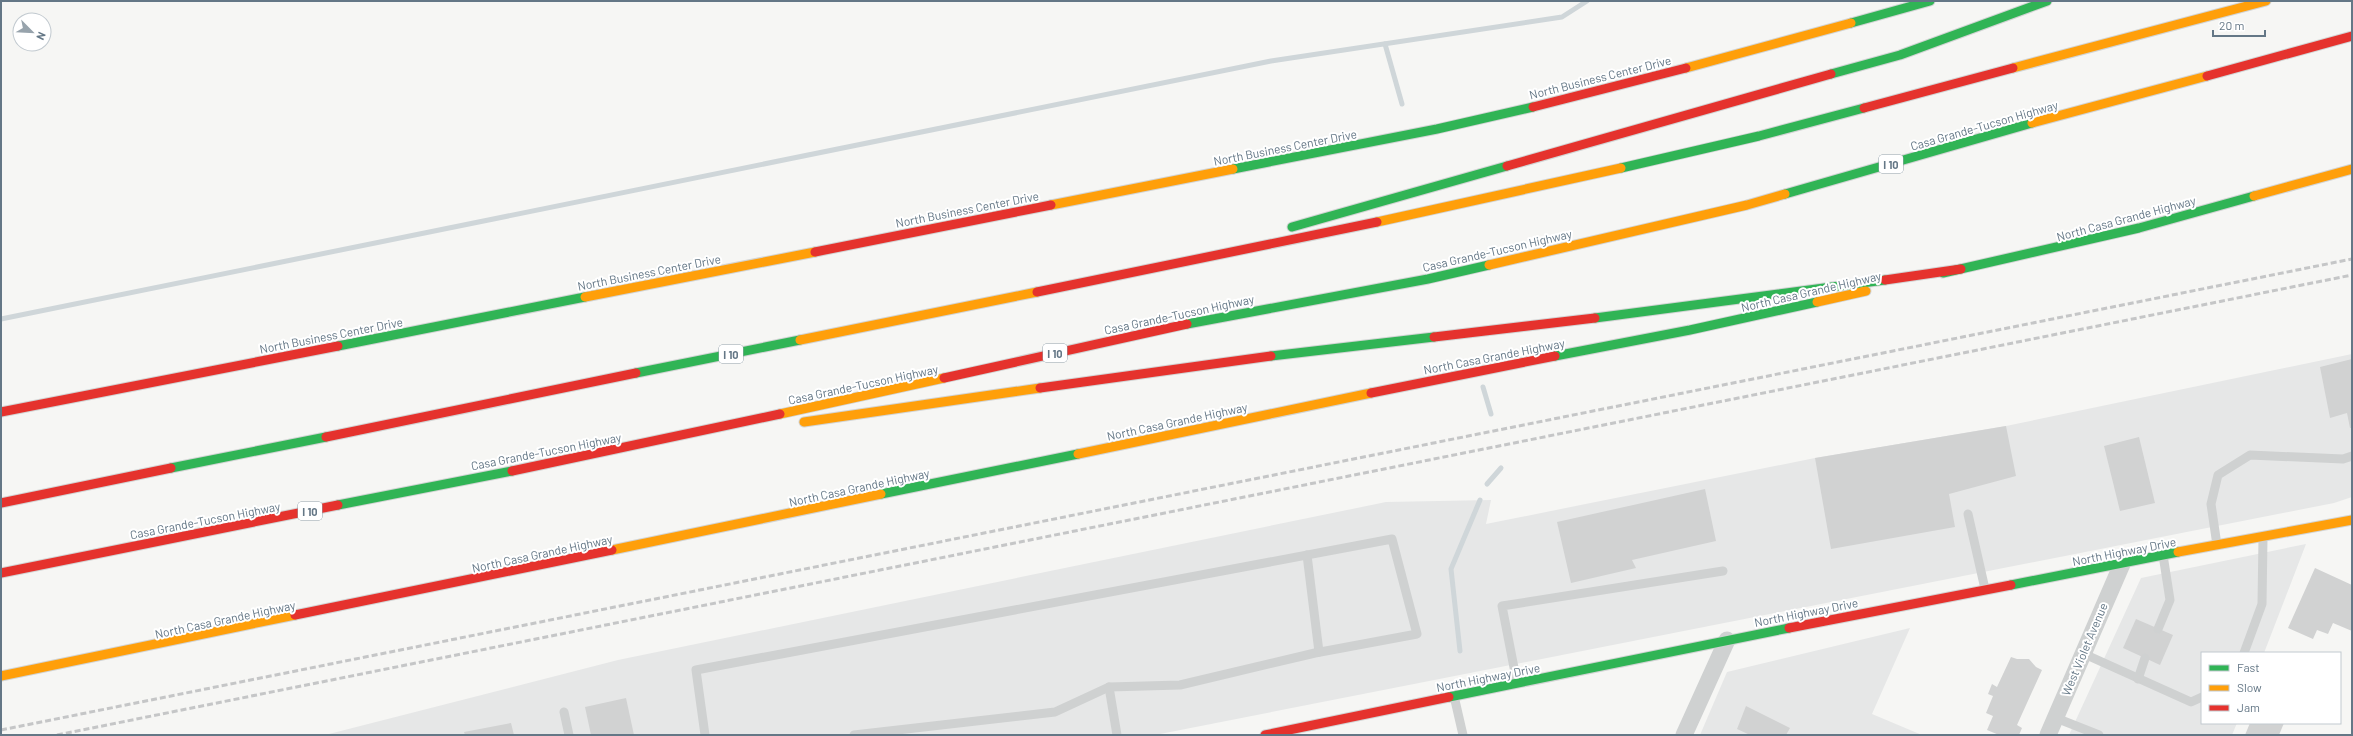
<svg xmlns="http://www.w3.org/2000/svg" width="2353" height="736" font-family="Barlow,sans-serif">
	<rect width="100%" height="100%" fill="#f6f6f4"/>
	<!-- built -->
	<g fill="#e6e7e7">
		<path d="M2352 354V497L2334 503 1155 735H325L618 660 1386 502 1491 500 1486 524 1815 458 2006 426Z"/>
		<path d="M2306 544 2264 653H2202V723H2237L2232 735H2069L2141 578Z"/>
		<path d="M1910 628 1872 714 1922 735H1700L1727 672Z"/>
	</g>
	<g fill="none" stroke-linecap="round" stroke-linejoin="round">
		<!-- stream -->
		<g stroke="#cfd6d9" stroke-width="5">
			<path d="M1385 44 1402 104"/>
			<path d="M1 319 1271 61 1562 17 1587 1"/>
			<path d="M1483 387 1491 414"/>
			<path d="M1487 484 1501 468"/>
			<path d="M1460 651 1451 569 1480 500"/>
		</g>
	</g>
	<!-- building -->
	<g fill="#d1d2d2">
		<path d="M2352 359V428H2350L2347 413 2330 418 2320 367Z"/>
		<path d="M2006 426 2016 476 1949 494 1955 527 1831 549 1815 458Z"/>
		<path d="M2139 437 2155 503 2120 511 2104 446Z"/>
		<path d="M1705 489 1716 541 1632 560 1636 568 1571 583 1557 522Z"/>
		<path d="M2315 568 2352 585V631L2333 623 2328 634 2317 630 2313 639 2288 628Z"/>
		<path d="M2136 619 2173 635 2160 665 2123 648Z"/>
		<path d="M2011 657 2017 659H2029L2036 667 2042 670 2017 725 2022 728 2019 735H1999L1987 730 1993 716 1986 713 1993 696 1988 694 1992 684 1997 687Z"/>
		<path d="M626 698 634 735H591L585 707Z"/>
		<path d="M1746 706 1790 728 1786 735H1750L1737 729Z"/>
		<path d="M511 723 514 735H465L464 732Z"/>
		<path d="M2250 723H2284L2279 735H2245Z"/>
	</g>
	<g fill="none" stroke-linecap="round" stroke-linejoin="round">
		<defs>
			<g id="fast">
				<path d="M1851 23 1930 1"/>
				<path d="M1831 74 1900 55 2047 1"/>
				<path d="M1621 168 1759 136 1864 108"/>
				<path d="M1233 169 1437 129 1533 107"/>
				<path d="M1785 194 2032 123"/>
				<path d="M1292 227 1507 166"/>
				<path d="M1943 273 2139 228 2254 196"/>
				<path d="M1595 318 1885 280"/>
				<path d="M1187 324 1428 279 1489 265"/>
				<path d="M338 346 585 297"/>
				<path d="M1271 356 1434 337"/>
				<path d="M1555 356 1690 330 1817 302"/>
				<path d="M636 373 800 340"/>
				<path d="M171 468 326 437"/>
				<path d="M881 494 1078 454"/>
				<path d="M338 505 512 471"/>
				<path d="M2011 585 2178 552"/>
				<path d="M1449 697 1789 628"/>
			</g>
			<g id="slow">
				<path d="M1686 68 1851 23"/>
				<path d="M2013 68 2266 1"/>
				<path d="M2032 123 2207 76"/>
				<path d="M2254 196 2352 169"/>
				<path d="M1051 205 1233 169"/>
				<path d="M1377 222 1621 168"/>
				<path d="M1489 265 1747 205 1785 194"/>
				<path d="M585 297 815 252"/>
				<path d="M1817 302 1866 291"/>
				<path d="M800 340 1037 292"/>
				<path d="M780 414 944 378"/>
				<path d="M804 422 1040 388"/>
				<path d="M1078 454 1371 393"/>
				<path d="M612 550 881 494"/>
				<path d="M2178 552 2352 520"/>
				<path d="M1 676 295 615"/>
			</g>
			<g id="jam">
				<path d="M2207 76 2352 36"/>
				<path d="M1533 107 1686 68"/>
				<path d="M1864 108 2013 68"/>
				<path d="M1507 166 1831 74"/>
				<path d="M815 252 1051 205"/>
				<path d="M1885 280 1961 269"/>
				<path d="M1037 292 1377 222"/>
				<path d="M1434 337 1595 318"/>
				<path d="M944 378 1187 324"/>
				<path d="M1040 388 1271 356"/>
				<path d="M1371 393 1555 356"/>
				<path d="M1 412 338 346"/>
				<path d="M326 437 636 373"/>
				<path d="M512 471 780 414"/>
				<path d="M1 503 171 468"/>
				<path d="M1 573 338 505"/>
				<path d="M295 615 612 550"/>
				<path d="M1789 628 2011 585"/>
				<path d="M1265 735 1449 697"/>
			</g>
		</defs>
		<!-- fast casing -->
		<use href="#fast" stroke="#d2d4d4" stroke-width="11"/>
		<!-- slow casing -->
		<use href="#slow" stroke="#d2d4d4" stroke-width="11"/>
		<!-- jam casing -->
		<use href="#jam" stroke="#d2d4d4" stroke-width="11"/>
		<!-- lane -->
		<g stroke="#cfd1d1" stroke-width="9">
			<path d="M1968 514 1985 589"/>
			<path d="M2217 545 2211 504 2218 475 2250 455 2343 459 2352 456"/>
			<path d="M1307 555 1319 652"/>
			<path d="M2158 629 2170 600 2163 555"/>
			<path d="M2082 653 2191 702 2202 697"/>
			<path d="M2244 653 2262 604 2263 538"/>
			<path d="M2138 679 2145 658"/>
			<path d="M1517 683 1502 606 1723 571"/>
			<path d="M1109 687 1117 735"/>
			<path d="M1454 696 1463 735"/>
			<path d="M564 712 569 735"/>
			<path d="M2056 718 2099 735"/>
			<path d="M705 735 696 670 1392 539 1417 634 1315 653 1180 685 1109 687 1055 712 854 735"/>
		</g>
		<!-- street -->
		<g stroke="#cfd1d1" stroke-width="17">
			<path d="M1684 735 1727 640"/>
			<path d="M2048 735 2122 564"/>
		</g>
		<!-- fast -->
		<use href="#fast" stroke="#30b455" stroke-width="9"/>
		<!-- slow -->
		<use href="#slow" stroke="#ff9f0a" stroke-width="9"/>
		<!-- jam -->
		<use href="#jam" stroke="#e5322d" stroke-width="9"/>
		<!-- rail -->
		<g stroke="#c5c6c7" stroke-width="3" stroke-dasharray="6 3" stroke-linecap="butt">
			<path d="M1 730 2352 259"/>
			<path d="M57 735 2352 275"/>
		</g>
	</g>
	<g text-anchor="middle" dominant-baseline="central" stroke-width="4" stroke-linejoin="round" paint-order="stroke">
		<!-- shield labels -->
		<g fill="#fff" stroke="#92a0aa" stroke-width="1">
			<rect x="1879" y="155" width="24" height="18" rx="3"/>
			<rect x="1043" y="344" width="24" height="18" rx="3"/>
			<rect x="719" y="345" width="24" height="18" rx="3"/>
			<rect x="298" y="502" width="24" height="18" rx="3"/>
		</g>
		<g font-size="11" font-weight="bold" fill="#647786">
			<text x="1891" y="164">I 10</text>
			<text x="1055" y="353">I 10</text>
			<text x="731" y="354">I 10</text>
			<text x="310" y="511">I 10</text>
		</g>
		<!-- street labels -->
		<g font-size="12" fill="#647786" stroke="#fff">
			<text transform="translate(1600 77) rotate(-14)">North Business Center Drive</text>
			<text transform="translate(1984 125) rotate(-16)">Casa Grande-Tucson Highway</text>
			<text transform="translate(1285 147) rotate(-11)">North Business Center Drive</text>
			<text transform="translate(967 209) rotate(-11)">North Business Center Drive</text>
			<text transform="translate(2126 218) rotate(-15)">North Casa Grande Highway</text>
			<text transform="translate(1497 250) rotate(-13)">Casa Grande-Tucson Highway</text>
			<text transform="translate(649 272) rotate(-11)">North Business Center Drive</text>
			<text transform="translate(1811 291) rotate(-13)">North Casa Grande Highway</text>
			<text transform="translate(1179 314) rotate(-12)">Casa Grande-Tucson Highway</text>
			<text transform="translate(331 335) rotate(-11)">North Business Center Drive</text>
			<text transform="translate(1494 356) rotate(-11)">North Casa Grande Highway</text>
			<text transform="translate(863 384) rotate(-12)">Casa Grande-Tucson Highway</text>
			<text transform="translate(1177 421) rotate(-12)">North Casa Grande Highway</text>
			<text transform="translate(546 451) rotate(-11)">Casa Grande-Tucson Highway</text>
			<text transform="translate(859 487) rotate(-12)">North Casa Grande Highway</text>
			<text transform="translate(205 520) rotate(-11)">Casa Grande-Tucson Highway</text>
			<text transform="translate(2124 551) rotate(-11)">North Highway Drive</text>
			<text transform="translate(542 553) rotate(-12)">North Casa Grande Highway</text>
			<text transform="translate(1806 612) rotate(-11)">North Highway Drive</text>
			<text transform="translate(225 619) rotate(-12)">North Casa Grande Highway</text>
			<text transform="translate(2084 649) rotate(-67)">West Violet Avenue</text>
			<text transform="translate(1488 677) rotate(-11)">North Highway Drive</text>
		</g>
	</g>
	<!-- border -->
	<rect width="2353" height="736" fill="none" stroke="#647786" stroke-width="4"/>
	<!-- legend -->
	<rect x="2201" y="652" width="140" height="72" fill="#ffffff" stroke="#c1c9cf"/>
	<rect x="2209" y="665" width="20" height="6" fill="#30b455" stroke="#c1c9cf"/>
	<text x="2237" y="672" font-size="12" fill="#647786">Fast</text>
	<rect x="2209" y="685" width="20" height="6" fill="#ff9f0a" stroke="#c1c9cf"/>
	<text x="2237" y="692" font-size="12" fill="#647786">Slow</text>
	<rect x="2209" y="705" width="20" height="6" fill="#e5322d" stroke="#c1c9cf"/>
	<text x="2237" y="712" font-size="12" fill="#647786">Jam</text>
	<!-- north arrow -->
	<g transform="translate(32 32) rotate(114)"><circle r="19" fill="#ffffff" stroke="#c1c9cf"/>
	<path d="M0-3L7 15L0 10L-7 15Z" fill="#97a3ac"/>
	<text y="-6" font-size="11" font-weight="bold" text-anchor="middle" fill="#647786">N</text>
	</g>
	<!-- scale -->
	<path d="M2213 30v6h52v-6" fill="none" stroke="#647786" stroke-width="2"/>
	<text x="2219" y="30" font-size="12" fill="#647786" stroke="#ffffff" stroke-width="3" paint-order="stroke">20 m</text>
</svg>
